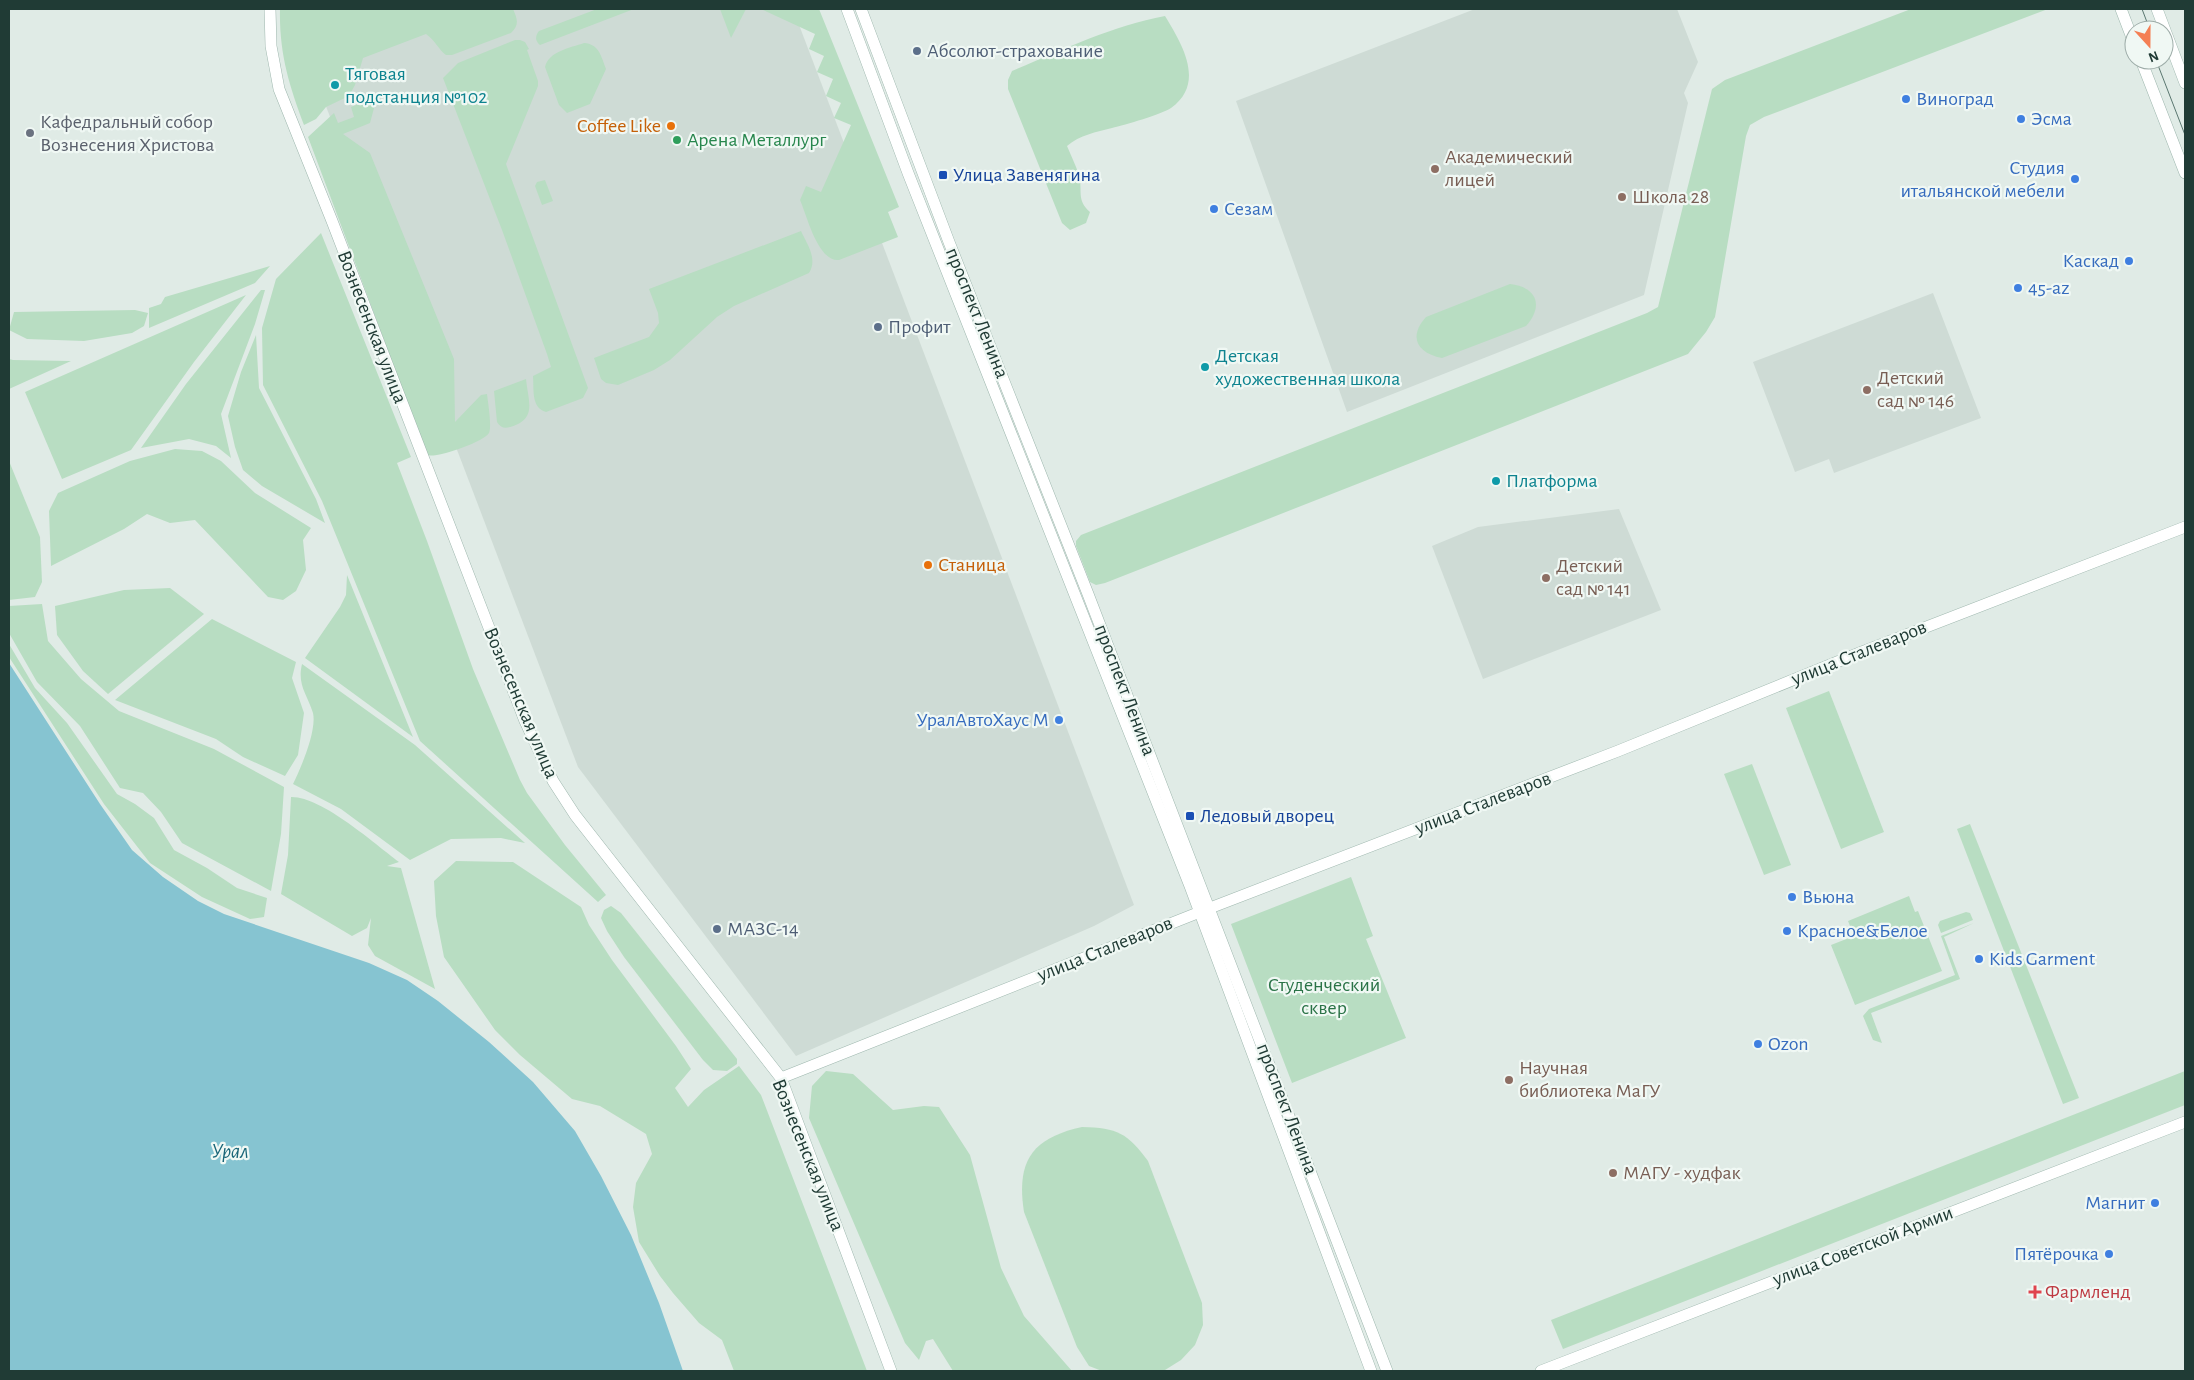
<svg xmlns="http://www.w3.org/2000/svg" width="2194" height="1380" font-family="'Alegreya Sans',sans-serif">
	<rect width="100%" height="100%" fill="#e0ebe6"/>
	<!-- built -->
	<g fill="#cedbd5">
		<path d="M444 9H793L1134 905 1094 926 796 1056 578 767 311 67Z"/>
		<path d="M1475 9H1677L1698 62 1684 93 1688 103 1644 295 1347 412 1236 101Z"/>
		<path d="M1933 293 1981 418 1834 473 1829 459 1795 472 1753 362Z"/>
		<path d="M1619 509 1661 610 1483 679 1432 546 1478 527Z"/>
	</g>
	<!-- green -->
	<g fill="#b8ddc2">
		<path d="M280 9H513C517 18 520 25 511 33L452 55H446C438 49 436 41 426 34L363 58 355 85 349 96 326 107 316 119 304 125C289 85 279 53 280 9Z"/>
		<path d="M597 9H634L540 45C535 41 535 36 539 31Z"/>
		<path d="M720 9H746L731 38Z"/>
		<path d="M761 9H819L899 207 888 212 898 237 839 260C818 262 807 216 800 200L806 186 821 192 851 125 834 118 841 103 826 96 833 79 817 72 824 56 809 49 815 34Z"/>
		<path d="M1911 9H2048L1764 117 1750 125 1746 136 1715 317 1706 332 1688 354 1105 583 1096 585 1090 582 1076 546V541L1081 535 1647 313 1658 307 1712 89 1725 80Z"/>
		<path d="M1165 16C1182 44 1206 83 1171 108 1162 114 1125 125 1112 128 1096 132 1080 135 1067 146 1071 156 1076 165 1079 176 1083 190 1076 200 1090 212L1086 223 1070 230 1062 223 1008 89V80L1012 71C1062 50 1112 26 1165 16Z"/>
		<path d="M515 40H520L525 42 529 49 527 50 538 81V86L506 164 588 388 583 398 546 412C531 408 534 389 533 376L551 367 547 354 502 230 443 78 458 63Z"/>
		<path d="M584 43C599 44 601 56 606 69L590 104 567 113 559 105 545 67C549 51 570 48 584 43Z"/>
		<path d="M377 97 370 123 343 134 370 153 454 359 455 422 481 395 487 394C488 403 492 426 489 433 484 442 435 459 427 455L308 137 334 113 338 123 354 117 351 107Z"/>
		<path d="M545 180 553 201 542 205 535 186 537 182Z"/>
		<path d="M801 231C807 244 818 259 809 273L734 306 717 317 670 360 654 370 618 385 606 383 601 379 594 358 649 337 659 323 658 313 649 289Z"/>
		<path d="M321 233 411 457 397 463 427 541 473 669 520 780 527 793 565 845 606 895 598 902 420 741 322 501 263 385 262 328 276 279Z"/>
		<path d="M270 266 255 283 149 328V308L161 304 165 297Z"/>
		<path d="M1510 284C1537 287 1544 306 1526 326L1442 358C1417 353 1408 337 1426 317Z"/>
		<path d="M261 290H265L255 324 221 414 231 458 216 446 189 439 141 448 186 384Z"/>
		<path d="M246 295 194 362 131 450 62 479 25 392Z"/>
		<path d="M135 310 148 313 144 326 132 333 84 341 27 339 9 330 14 312Z"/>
		<path d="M256 335 259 388 316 499 325 523 262 486 243 470 235 447 228 416 241 372Z"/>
		<path d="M9 359 13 360 71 361 9 389Z"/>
		<path d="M526 379C528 401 538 419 510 427 504 429 500 427 497 422L494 391Z"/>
		<path d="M175 449 202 451 221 461 255 493 311 528 303 540 306 570 296 591 283 600 268 597 195 520 170 523 147 514 124 529 51 566 49 511 58 493 130 461Z"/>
		<path d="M9 461 40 537 42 582 35 597 9 600Z"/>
		<path d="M347 575 413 737 305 658 340 607 346 595Z"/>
		<path d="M170 588 204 614 108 694 83 671 57 635 55 606 124 590Z"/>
		<path d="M42 604 48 641 81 679 119 711 214 749 284 787 281 834 271 891 182 843 161 812 143 793 120 788 80 726 37 682 9 633V606Z"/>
		<path d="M212 619 296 662 292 678 304 713 298 755 285 776 243 757 216 739 115 700Z"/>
		<path d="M9 644 35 688 67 723 117 794 135 804 154 818 174 850 207 868 237 888 267 898 264 917 250 919 202 897 150 863 104 804 9 657Z"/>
		<path d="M302 664 415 745 525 843 501 838 451 839 410 860 341 809 293 784C301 768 317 730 313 713 307 694 297 685 302 664Z"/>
		<path d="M1829 691 1884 832 1841 849 1786 708Z"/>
		<path d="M1752 764 1791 865 1764 875 1724 774Z"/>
		<path d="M291 797C321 796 375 844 399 862L387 866 401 868 435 989 375 956 368 945 371 918 367 928 352 936 281 894 288 855Z"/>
		<path d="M1970 824 2079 1098 2063 1104 1957 829Z"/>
		<path d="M456 861 513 862 581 907 589 925 612 960 676 1046 691 1069 675 1088 688 1107 704 1090 739 1066 761 1095 867 1371H734L722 1340 699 1323 673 1293 660 1276 639 1242 633 1207 636 1183 652 1154 646 1134 600 1106 572 1099 520 1055 495 1030 444 957 436 916 434 881Z"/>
		<path d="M1351 877 1373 936 1366 939 1406 1038 1292 1083 1231 924Z"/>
		<path d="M1909 896 1915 912 1918 911 1942 971 1855 1005 1831 945 1854 936 1848 921Z"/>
		<path d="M611 906 621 913 737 1059V1064L727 1071 713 1070 703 1060 624 957 607 931 601 918 604 910Z"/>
		<path d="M1966 912 1970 913 1973 920 1941 933 1938 925 1940 921Z"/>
		<path d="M1974 923 1944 937 1960 979 1871 1013 1882 1043 1873 1040 1863 1016 1869 1009 1955 975 1941 936Z"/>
		<path d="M826 1071 853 1074 893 1110 924 1106 939 1107 970 1155 1001 1268 1024 1316 1072 1371H953L933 1339 926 1341 919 1360 905 1343 809 1118 812 1086Z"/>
		<path d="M2185 1071V1105L1563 1349 1551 1320Z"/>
		<path d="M1082 1127C1118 1128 1127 1133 1148 1161L1202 1303 1203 1325 1195 1345 1181 1360 1165 1370 1102 1371 1089 1366 1077 1347 1024 1212C1016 1161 1032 1138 1082 1127Z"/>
	</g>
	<!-- water -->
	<path fill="#86c4d1" d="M9 663 100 804 132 850 163 877 198 901 224 914 369 963 407 980 438 1001 489 1042 533 1082 575 1131 601 1176 631 1235 659 1303 683 1371H9Z"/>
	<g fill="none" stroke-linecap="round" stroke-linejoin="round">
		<defs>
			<g id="secondary">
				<path d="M270 9 271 46 279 89 332 221 525 721 553 781 575 815 781 1078 891 1371"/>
				<path d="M847 9 908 173 1190 886 1371 1371"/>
				<path d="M861 9 949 242 1088 594 1387 1371"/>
				<path d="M2121 9 2134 43"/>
				<path d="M2157 9 2185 83"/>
				<path d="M2141 60 2185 173"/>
				<path d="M781 1078 1210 908 1618 751 1859 653 2185 527"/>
				<path d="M1541 1371 2185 1122"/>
			</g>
		</defs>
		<!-- secondary casing -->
		<use href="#secondary" stroke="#9eb7ae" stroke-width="12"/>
		<!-- secondary -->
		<use href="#secondary" stroke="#fff" stroke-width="11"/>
		<!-- tram -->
		<g stroke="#5a7770" stroke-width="1">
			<path d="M2142 9 2150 30"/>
			<path d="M2156 60 2185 135"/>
		</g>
	</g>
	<!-- markers -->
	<g fill="#5c6f8a" stroke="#f0f8f4" stroke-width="2">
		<circle cx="917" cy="51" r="5"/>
		<circle cx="878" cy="327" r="5"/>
		<circle cx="717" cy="929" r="5"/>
	</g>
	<g fill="#0f9aa8" stroke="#f0f8f4" stroke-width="2">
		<circle cx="335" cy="85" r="5"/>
		<circle cx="1205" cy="367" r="5"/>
		<circle cx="1496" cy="481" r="5"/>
	</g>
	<g fill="#3f7fe0" stroke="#f0f8f4" stroke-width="2">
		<circle cx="1906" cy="99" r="5"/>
		<circle cx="2021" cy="119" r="5"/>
		<circle cx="2075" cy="179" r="5"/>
		<circle cx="1214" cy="209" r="5"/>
		<circle cx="2129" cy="261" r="5"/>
		<circle cx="2018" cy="288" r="5"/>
		<circle cx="1059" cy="720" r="5"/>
		<circle cx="1792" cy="897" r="5"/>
		<circle cx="1787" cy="931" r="5"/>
		<circle cx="1979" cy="959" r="5"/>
		<circle cx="1758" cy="1044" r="5"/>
		<circle cx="2155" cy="1203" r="5"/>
		<circle cx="2109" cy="1254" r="5"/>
	</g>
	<g fill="#e8710a" stroke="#f0f8f4" stroke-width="2">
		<circle cx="671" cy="126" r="5"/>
		<circle cx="928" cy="565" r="5"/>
	</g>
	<circle fill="#6b7280" stroke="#f0f8f4" stroke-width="2" cx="30" cy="133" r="5"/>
	<circle fill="#2e9e5b" stroke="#f0f8f4" stroke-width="2" cx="677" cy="140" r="5"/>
	<g fill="#8d6e63" stroke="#f0f8f4" stroke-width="2">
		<circle cx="1435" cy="169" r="5"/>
		<circle cx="1622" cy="197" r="5"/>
		<circle cx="1867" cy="390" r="5"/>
		<circle cx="1546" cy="578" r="5"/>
		<circle cx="1509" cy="1080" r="5"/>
		<circle cx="1613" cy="1173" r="5"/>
	</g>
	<g fill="#1a4fb4" stroke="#f0f8f4" stroke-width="2">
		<rect x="938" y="170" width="10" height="10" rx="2.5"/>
		<rect x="1185" y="811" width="10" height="10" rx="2.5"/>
	</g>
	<path fill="#e0444e" stroke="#f0f8f4" stroke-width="2" d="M2032.5 1284.5h5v5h5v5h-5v5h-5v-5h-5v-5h5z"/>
	<g text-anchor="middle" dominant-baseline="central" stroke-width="4.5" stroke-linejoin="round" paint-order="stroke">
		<!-- service labels -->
		<g font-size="20" fill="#4e5e75" stroke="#f0f8f4" text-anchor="start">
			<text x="927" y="51">Абсолют-страхование</text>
			<text x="888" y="327">Профит</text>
			<text x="727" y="929">МАЗС-14</text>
		</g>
		<!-- culture labels -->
		<g font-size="20" fill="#0d838f" stroke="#f0f8f4" text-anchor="start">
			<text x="345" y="74">Тяговая<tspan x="345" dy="23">подстанция №102</tspan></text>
			<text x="1215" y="356">Детская<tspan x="1215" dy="23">художественная школа</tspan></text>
			<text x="1506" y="481">Платформа</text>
		</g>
		<!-- shop labels -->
		<g font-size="20" fill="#366cbe" stroke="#f0f8f4" text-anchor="start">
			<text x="1916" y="99">Виноград</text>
			<text x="2031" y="119">Эсма</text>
			<text x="2065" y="168" text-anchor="end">Студия<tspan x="2065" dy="23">итальянской мебели</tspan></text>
			<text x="1224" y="209">Сезам</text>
			<text x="2119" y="261" text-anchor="end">Каскад</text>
			<text x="2028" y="288">45-az</text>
			<text x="1049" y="720" text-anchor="end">УралАвтоХаус М</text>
			<text x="1802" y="897">Вьюна</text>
			<text x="1797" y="931">Красное&amp;Белое</text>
			<text x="1989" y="959">Kids Garment</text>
			<text x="1768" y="1044">Ozon</text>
			<text x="2145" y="1203" text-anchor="end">Магнит</text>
			<text x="2099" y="1254" text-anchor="end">Пятёрочка</text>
		</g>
		<!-- worship labels -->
		<g font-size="20" fill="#5b616d" stroke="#f0f8f4" text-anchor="start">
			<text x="40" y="122">Кафедральный собор<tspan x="40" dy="23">Вознесения Христова</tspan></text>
		</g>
		<!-- food labels -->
		<g font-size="20" fill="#c56008" stroke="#f0f8f4" text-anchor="end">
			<text x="661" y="126">Coffee Like</text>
			<text x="938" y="565" text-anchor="start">Станица</text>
		</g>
		<!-- leisure labels -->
		<g font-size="20" fill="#27864d" stroke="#f0f8f4" text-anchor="start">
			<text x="687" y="140">Арена Металлург</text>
		</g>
		<!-- education labels -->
		<g font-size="20" fill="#785e54" stroke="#f0f8f4" text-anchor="start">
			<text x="1445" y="157">Академический<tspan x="1445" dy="23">лицей</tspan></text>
			<text x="1632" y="197">Школа 28</text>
			<text x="1877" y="378">Детский<tspan x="1877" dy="23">сад № 146</tspan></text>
			<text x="1556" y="566">Детский<tspan x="1556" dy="23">сад № 141</tspan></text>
			<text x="1519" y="1068">Научная<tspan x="1519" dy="23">библиотека МаГУ</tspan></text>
			<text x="1623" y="1173">МАГУ - худфак</text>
		</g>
		<!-- transit labels -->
		<g font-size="20" fill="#164399" stroke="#f0f8f4" text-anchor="start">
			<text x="953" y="175">Улица Завенягина</text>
			<text x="1200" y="816">Ледовый дворец</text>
		</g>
		<!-- street labels -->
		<g font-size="20" fill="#203b35" stroke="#f0f8f4">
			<text transform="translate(977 313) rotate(68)">проспект Ленина</text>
			<text transform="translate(372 327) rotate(69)">Вознесенская улица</text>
			<text transform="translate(1859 653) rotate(-22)">улица Сталеваров</text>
			<text transform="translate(1125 690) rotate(69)">проспект Ленина</text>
			<text transform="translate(521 703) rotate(67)">Вознесенская улица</text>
			<text transform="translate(1483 803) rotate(-21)">улица Сталеваров</text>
			<text transform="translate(1105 949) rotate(-22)">улица Сталеваров</text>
			<text transform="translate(1287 1109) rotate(69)">проспект Ленина</text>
			<text transform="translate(808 1155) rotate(68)">Вознесенская улица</text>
			<text transform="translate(1863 1246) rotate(-21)">улица Советской Армии</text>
		</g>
		<!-- park labels -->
		<g font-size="20" fill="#2a7347" stroke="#f0f8f4">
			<text x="1324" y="985">Студенческий<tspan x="1324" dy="23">сквер</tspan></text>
		</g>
		<!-- health labels -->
		<g font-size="20" fill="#be3a42" stroke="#f0f8f4" text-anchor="start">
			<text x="2045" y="1292">Фармленд</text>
		</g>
		<!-- water labels -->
		<g font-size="21" font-style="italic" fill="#1a6678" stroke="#f0f8f4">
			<text x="230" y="1151">Урал</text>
		</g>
	</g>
	<!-- border -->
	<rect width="2194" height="1380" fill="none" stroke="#203b35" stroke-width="20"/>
	<!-- north arrow -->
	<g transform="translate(2149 45) rotate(159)"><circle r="24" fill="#f0f8f4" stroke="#9daca8"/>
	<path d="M0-4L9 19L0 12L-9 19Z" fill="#f47f54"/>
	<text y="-8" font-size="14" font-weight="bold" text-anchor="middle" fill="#203b35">N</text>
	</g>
</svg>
